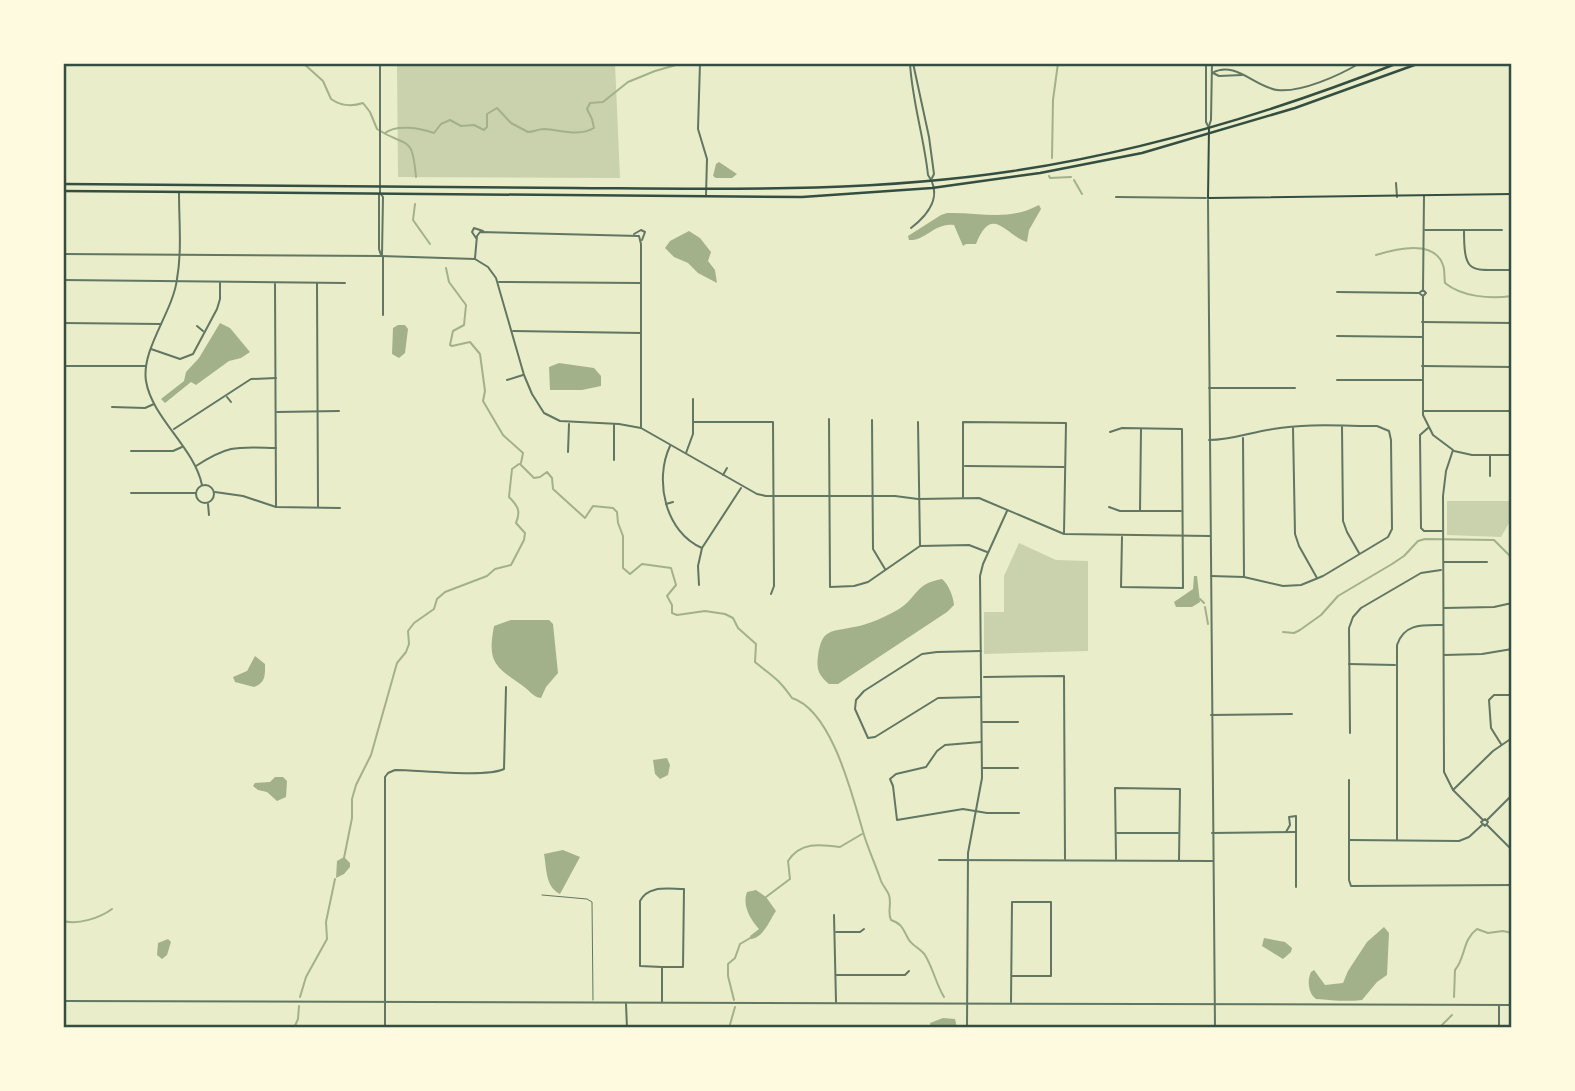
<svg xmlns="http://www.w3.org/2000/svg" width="1575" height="1091" font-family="'Sofia Sans Condensed',sans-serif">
	<rect width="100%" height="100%" fill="#e9edc9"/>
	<!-- green -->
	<g fill="#cad2ad">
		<path d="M397 63H615L620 178 398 177Z"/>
		<path d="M1447 501H1512V518L1501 537 1447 535Z"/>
		<path d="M1019 543 1056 560 1088 561V651L984 654V612H1004V576Z"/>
	</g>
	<!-- water -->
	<g fill="#a3b18a">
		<path d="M719 162 737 174 732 178H716L713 176 716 164Z"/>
		<path d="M1039 205 1041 209 1029 230 1027 242C1006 236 992 203 976 244H966L963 246 954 225C935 222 926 241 909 240L908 236 941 215 947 213C981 212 1007 222 1039 205Z"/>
		<path d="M689 231 700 238 711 252 708 261 715 270 717 283 698 273 688 263 674 257 665 248 670 241Z"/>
		<path d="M220 323 230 328 250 352 241 358 229 361 196 385 191 382 165 403 161 399 184 381 186 372 199 358Z"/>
		<path d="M398 325H405L408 329 405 353 399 358 392 354 393 328Z"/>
		<path d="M559 363 594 368 601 376V386L582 390H550L549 367Z"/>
		<path d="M1194 576H1197L1200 602 1192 607H1176L1174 602 1193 589Z"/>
		<path d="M942 579C949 585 953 596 954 605L947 612 838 684H829C819 676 816 669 818 656 822 628 831 632 854 627 868 625 887 616 899 609 918 597 914 584 942 579Z"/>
		<path d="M511 620H549L553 624 558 673 546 687 541 698C533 697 530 691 523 686 495 666 487 663 494 626Z"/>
		<path d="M255 656 265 664C265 674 266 683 254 687L235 682 233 677 247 671Z"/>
		<path d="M667 758 670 765 668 775 660 779 655 774 653 760Z"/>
		<path d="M275 777H283L287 781 286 797 277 801 267 792 258 790 253 786 255 783 270 782Z"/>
		<path d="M563 850 580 857 560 894C545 886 547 870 544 854Z"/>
		<path d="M344 857 350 863V867L344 874 336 878 337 861Z"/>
		<path d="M756 890 766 897 776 911C769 921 764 937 751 939L750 936 759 929C750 919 742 905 747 892Z"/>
		<path d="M1384 927 1389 933 1387 975 1377 982 1362 1000C1345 1002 1331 1000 1316 999 1308 993 1307 980 1311 972L1314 970 1325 985 1343 983 1348 971 1367 942Z"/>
		<path d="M1264 938 1285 942 1292 948 1291 952 1283 959 1262 946Z"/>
		<path d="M168 939 171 942 167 955 162 959 157 955 158 943Z"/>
		<path d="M943 1018 955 1019 957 1028H931L930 1023Z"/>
	</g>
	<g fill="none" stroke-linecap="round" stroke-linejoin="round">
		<!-- stream -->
		<g stroke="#a3b18a" stroke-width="2">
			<path d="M303 63 323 81 331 99C341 106 351 107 363 103L370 112 377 129C408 149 412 133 416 177"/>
			<path d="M385 133C396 124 420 128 434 133L441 124 450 120 461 126 474 125 484 130 487 127V114L497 108 511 123 528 132C534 132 538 129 544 129 561 130 578 137 594 128L592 119 587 109 590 103 603 102 628 82 655 71 683 63"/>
			<path d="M1052 158 1053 100 1058 63"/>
			<path d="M1049 176 1050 178 1071 177"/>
			<path d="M1074 180 1082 194"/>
			<path d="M415 204 413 220 430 244"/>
			<path d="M1376 255C1395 249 1434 239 1443 265 1445 270 1444 277 1445 283 1462 297 1490 299 1512 296"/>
			<path d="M446 268 449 282 466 305 464 325 453 331 450 345 452 346 470 342 480 354 485 391 483 401 503 435 523 453 521 463"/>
			<path d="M520 464 534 478 540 477 547 472 552 478 553 489 585 518 593 506 613 508 617 512 618 523 623 536V568L630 574 642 564 671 568 676 585 667 596 672 605V613L677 615 705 611 725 614 733 618 738 628 756 644 755 662C773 677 777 677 792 698 833 711 853 799 864 835 869 851 876 866 881 881 883 886 887 890 889 895 892 904 887 912 891 920 903 924 903 930 909 940 913 946 921 949 925 955 933 968 936 984 944 997"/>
			<path d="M1200 599 1204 603"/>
			<path d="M1205 607 1208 624"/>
			<path d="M1283 632 1294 633 1300 630 1321 615 1338 596 1392 564 1404 556 1418 541 1425 539 1494 540 1512 558"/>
			<path d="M344 858 352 818V799L356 785 371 755 397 663 406 652 409 644 408 631 414 623 434 609 437 599 445 592 487 576 495 569 511 565 524 540 525 533 516 523C521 511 518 506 509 497L512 469 519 464"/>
			<path d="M766 897 790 879 788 861C800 842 819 844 840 847L862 834"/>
			<path d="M63 921C78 925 100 918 112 909"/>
			<path d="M300 997 306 977 327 939 326 922 335 879"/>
			<path d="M1454 997 1455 970C1466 957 1462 940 1477 929L1488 933 1503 931 1512 933"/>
			<path d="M734 1000 728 976V964L735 958 740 944 752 937"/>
			<path d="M294 1028 298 1019 299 1006"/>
			<path d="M729 1028 735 1007"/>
			<path d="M1439 1028 1452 1015"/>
		</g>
		<!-- service -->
		<path stroke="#617663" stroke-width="1" d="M542 895 587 899 592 902 593 1000"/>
		<!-- minor -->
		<g stroke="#617663" stroke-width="2">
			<path d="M380 63V193L383 197 382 255"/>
			<path d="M1212 73C1235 60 1255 87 1277 90 1301 93 1340 75 1360 63"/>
			<path d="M1213 73 1219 76 1242 75"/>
			<path d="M1396 183 1397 197"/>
			<path d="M179 193C179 221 182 251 177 279 173 312 141 349 146 381 152 418 194 447 202 485"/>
			<path d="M379 195V249L381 255"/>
			<path d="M1116 197 1206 198"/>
			<path d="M1425 230H1502"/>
			<path d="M1464 230C1464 277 1471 269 1512 270"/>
			<path d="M634 234 641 230 645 232 642 240"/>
			<path d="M476 238 472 232 474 228 483 231"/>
			<path d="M63 254 381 256 475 259 488 267 496 278 524 375 532 394 544 413 560 421 619 424 641 428 757 494 766 496H895L918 499 979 498 1064 534 1210 536"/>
			<path d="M475 258 477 236 480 232 639 236 641 244V428"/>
			<path d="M63 280 345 283"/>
			<path d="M499 282 640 283"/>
			<path d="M317 283 318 507"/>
			<path d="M275 284 276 507"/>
			<path d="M1337 292 1418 293"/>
			<path d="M383 315V257"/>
			<path d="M1422 322 1512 323"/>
			<path d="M63 323 161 324"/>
			<path d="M197 326 203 331"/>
			<path d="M513 331 641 333"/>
			<path d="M1337 336 1422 337"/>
			<path d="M151 349 180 359 193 354 217 309 220 299V283"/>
			<path d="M63 366H145"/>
			<path d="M1422 366 1512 367"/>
			<path d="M507 380 523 375"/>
			<path d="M1337 380H1422"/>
			<path d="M1209 388H1295"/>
			<path d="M227 397 231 402"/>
			<path d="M112 407 145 408 154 404"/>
			<path d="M1424 411H1512"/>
			<path d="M277 412 339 411"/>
			<path d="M829 419 830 587 854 586 868 582 920 546 969 545 987 552"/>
			<path d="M872 420 873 549 885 569"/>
			<path d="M693 422H773L774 586 771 594"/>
			<path d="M918 422 920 545"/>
			<path d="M614 425V460"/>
			<path d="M1342 427 1343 521 1347 532 1359 553"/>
			<path d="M1293 428 1295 534 1299 546 1317 578"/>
			<path d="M1428 428 1420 435 1421 528 1424 531H1442"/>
			<path d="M174 429 251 379 276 378"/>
			<path d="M1110 432 1122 428 1182 429 1183 588 1121 587 1122 537"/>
			<path d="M1243 438 1244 576"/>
			<path d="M1209 440C1232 440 1251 432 1273 429 1307 423 1343 426 1377 426L1389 431 1391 440 1392 529 1388 537 1323 576 1301 585 1283 586 1244 577 1211 576"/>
			<path d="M670 446C654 480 665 532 702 548"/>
			<path d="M131 451H173L182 447"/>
			<path d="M1454 451 1472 455H1512"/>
			<path d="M568 452 569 424"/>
			<path d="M686 453 693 434V399"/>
			<path d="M196 466C230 444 238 447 276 448"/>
			<path d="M965 466 1064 467"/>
			<path d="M723 475 727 468"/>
			<path d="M1490 476V456"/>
			<circle cx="205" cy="494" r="9"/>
			<path d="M215 492 243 496 276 507 340 508"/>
			<path d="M131 493H196"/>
			<path d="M963 497V422L1066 423 1064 533"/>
			<path d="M208 504 209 515"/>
			<path d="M666 504 673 502"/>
			<path d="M1109 507 1120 511H1181"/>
			<path d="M1140 511 1141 429"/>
			<path d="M1444 562H1487"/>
			<path d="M699 585 698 566 702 548 741 488"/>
			<path d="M1444 608 1494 607 1512 603"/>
			<path d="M1444 655 1482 654 1512 649"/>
			<path d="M1349 664 1395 665"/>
			<path d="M984 677 1064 676 1065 859"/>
			<path d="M980 697 938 698 875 737 868 738 855 709 856 700 864 691 922 654 937 652 981 651"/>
			<path d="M1211 715 1292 714"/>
			<path d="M983 722H1018"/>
			<path d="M1350 733 1349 628 1353 617 1361 608 1421 573 1441 570"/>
			<path d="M981 742 945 745 937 751 926 767 896 774 890 779 893 786 897 820 963 809 987 813H1019"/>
			<path d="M1501 744 1491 728 1489 700 1494 695H1512"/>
			<path d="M983 768H1018"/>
			<path d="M1349 780V880L1351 886 1512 885"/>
			<path d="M1453 790 1493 751 1512 738"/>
			<path d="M1487 820 1512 795"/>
			<path d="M1286 832 1290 825 1289 817 1296 816V887"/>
			<path d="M1117 833H1178"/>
			<path d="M1212 833 1295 832"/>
			<path d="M1350 840 1459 841 1469 837 1482 825"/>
			<path d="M1397 840V645C1404 623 1423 625 1443 625"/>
			<path d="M1116 859 1115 788 1180 789 1179 860"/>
			<path d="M939 860 1213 861"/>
			<path d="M834 915 836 1002"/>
			<path d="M836 932H860L864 929"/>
			<path d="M836 975H905L909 971"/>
			<path d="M662 1002V967H683L684 889C668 889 648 885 640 901V966L662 967"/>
			<path d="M1011 1002 1012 902H1051V976H1011"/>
			<path d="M626 1004 627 1028"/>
			<path d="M385 1028V777L388 773 395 770C419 770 485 778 504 769L506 687"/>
			<path d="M967 1028 968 853 982 778 980 576 983 564 1007 511"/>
			<path d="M1499 1028V1006"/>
		</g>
		<!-- tertiary -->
		<g stroke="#617663" stroke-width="2">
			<path d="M700 63 698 129 707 159 706 195"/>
			<path d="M910 63C912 101 924 137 928 175 943 196 928 215 911 228"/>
			<path d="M913 63 929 137 934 174 932 178"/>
			<path d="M1206 63V122L1209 128"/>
			<path d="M1209 126 1211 120 1212 63"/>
			<path d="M1208 200 1215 1028"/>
			<path d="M1423 290 1424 196"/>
			<path d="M1423 290 1426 293 1423 296 1419 293Z"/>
			<path d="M1423 296V415L1433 435 1453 450 1446 471 1443 496 1444 772 1453 790 1483 820"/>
			<path d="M1485 819 1488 822 1485 826 1481 822Z"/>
			<path d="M1487 825 1512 850"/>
			<path d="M63 1001 1512 1005"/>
		</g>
		<!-- secondary -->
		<path stroke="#344e41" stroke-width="2" d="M1209 128 1208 198 1512 194"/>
		<!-- trunk -->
		<g stroke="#344e41" stroke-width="2.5">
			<path d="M63 184C233 186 403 187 573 188 720 189 867 193 1013 171 1146 151 1274 112 1398 63"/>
			<path d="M63 191 802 197 932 188 1040 173 1142 153 1295 108 1420 63"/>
		</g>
	</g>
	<!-- border -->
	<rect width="1575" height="1091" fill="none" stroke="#fefae0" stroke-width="130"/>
	<rect x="65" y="65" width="1445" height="961" fill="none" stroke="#344e41" stroke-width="2.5"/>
</svg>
